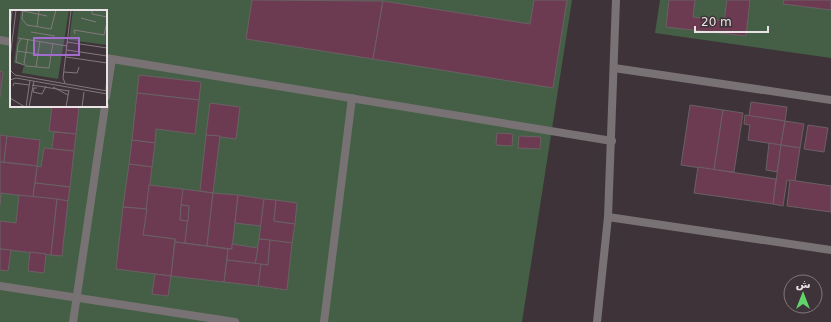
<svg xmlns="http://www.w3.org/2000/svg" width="831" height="322" font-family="'DejaVu Sans','Noto Sans Arabic',sans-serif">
	<rect width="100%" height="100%" fill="#3e3338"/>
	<!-- green -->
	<g fill="#445f45" fill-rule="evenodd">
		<path d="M0 0H572L522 322H0ZM11 11H106V106H11Z"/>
		<path d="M660 0H831V58L655 33Z"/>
	</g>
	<!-- building -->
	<g fill="#6c3b52" stroke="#6b6064">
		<path d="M252 0 383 1 373 59 246 39Z"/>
		<path d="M534 0H567L553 88 373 59 383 1 530 24Z"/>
		<path d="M669 0H695L693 17 724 21 727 0H750L746 36 666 27Z"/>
		<path d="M784 0H831V10L783 4Z"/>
		<path d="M0 71 3 72 0 97Z"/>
		<path d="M139 75 201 82 199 100 137 93Z"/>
		<path d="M137 93 199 100 195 134 156 129 155 143 132 140Z"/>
		<path d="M751 102 787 107 785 121 749 116Z"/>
		<path d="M210 103 240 107 236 139 206 135Z"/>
		<path d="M690 105 723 110 714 170 681 165Z"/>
		<path d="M52 106H79L76 134 49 131Z"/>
		<path d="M723 110 743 113 734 172 714 170Z"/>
		<path d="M745 115 785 121 781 145 748 140 750 125 744 124Z"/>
		<path d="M785 121 804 124 800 148 781 145Z"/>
		<path d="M808 125 828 128 824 152 804 149Z"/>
		<path d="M54 132 76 134 74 151 52 149Z"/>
		<path d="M497 133 513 134 512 146 496 145Z"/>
		<path d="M0 135 7 136 4 162H0Z"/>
		<path d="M206 135 220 136 213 193 200 191Z"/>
		<path d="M7 136 40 140 37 166 4 162Z"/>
		<path d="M519 136 541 137 540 149 518 148Z"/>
		<path d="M132 140 155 143 152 167 129 164Z"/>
		<path d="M769 143 781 145 777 172 766 170Z"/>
		<path d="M781 145 800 148 795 181 787 180 783 206 773 204Z"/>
		<path d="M44 148 74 151 70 187 35 183 37 166 41 167Z"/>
		<path d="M0 162 37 166 33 197 1 193 0 205Z"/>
		<path d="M129 164 152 167 147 209 123 207Z"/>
		<path d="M698 167 776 179 773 204 694 193Z"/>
		<path d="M790 180 831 186V212L787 206Z"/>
		<path d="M35 183 70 187 68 201 33 197Z"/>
		<path d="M149 185 183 189 180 220 188 221 185 243 175 242V239L143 235Z"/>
		<path d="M183 189 213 193 207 246 185 243 189 206 181 205Z"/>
		<path d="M213 193 238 195 232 249 207 246Z"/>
		<path d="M19 195 57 199 51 255 0 249V221L16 223Z"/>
		<path d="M238 195 264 199 261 226 235 223Z"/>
		<path d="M57 199 68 201 62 256 51 255Z"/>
		<path d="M264 199 276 200 274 221 295 224 292 243 259 239Z"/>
		<path d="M276 200 297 203 295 224 274 221Z"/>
		<path d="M181 205 189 206 188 221 180 220Z"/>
		<path d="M123 207 147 209 143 235 175 239 171 276 116 269Z"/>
		<path d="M259 239 270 240 268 265 255 264Z"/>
		<path d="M270 240 292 243 287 290 258 286 261 264 268 265Z"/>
		<path d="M175 242 228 249 224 282 171 276Z"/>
		<path d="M232 244 258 248 255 264 227 260 228 249H232Z"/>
		<path d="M0 249 11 250 8 271 0 270Z"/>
		<path d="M30 252 46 254 44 273 28 271Z"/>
		<path d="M227 260 261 264 258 286 224 282Z"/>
		<path d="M155 274 171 276 168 296 152 294Z"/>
	</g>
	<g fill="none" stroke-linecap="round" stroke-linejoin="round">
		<!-- minor -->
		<g stroke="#787274" stroke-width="8">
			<path d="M0 40 11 42"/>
			<path d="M106 58 612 141"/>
			<path d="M614 68 831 100"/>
			<path d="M106 97 112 59"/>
			<path d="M608 217 831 250"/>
			<path d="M0 286 235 322"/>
			<path d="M73 322 105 106"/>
			<path d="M324 322 352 98"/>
			<path d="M597 322 608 217 616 0"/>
		</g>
	</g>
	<!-- overview -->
	<g transform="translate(10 10)">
		<rect width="97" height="97" fill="#3e3338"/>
		<path d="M11 0H59L48 69 12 63 14 55 4 53ZM63 0H97V35L59 30Z" fill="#445f45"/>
		<path fill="none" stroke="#83797d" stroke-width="1" d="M13 0 12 9 17 15 41 19 46 0M13 1 37 6M82 1V4L97 7M71 8 86 12M27 17 29 0M0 20 2 0M21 22 45 26M65 24 64 20 94 25 97 12M8 28 57 36M11 29 8 34 6 52 14 55M18 29 14 53 16 56 39 58 43 33M57 32 97 38M57 40 97 46M7 41 41 46M56 47 97 53M0 48 6 0M26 57 30 31M0 60 5 65 97 81M54 62 67 63 69 57M0 70 6 68 97 84M55 73 53 68 61 0M22 75 59 81M3 76 4 73 19 75M43 77 58 85M27 78H24L23 82 32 84 36 76M96 81 97 62M0 88 15 97M16 97 20 70M19 97 24 71M56 97 59 80M72 97 74 82"/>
		<path fill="#a26ccc" fill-opacity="0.15" stroke="#a26ccc" stroke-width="2" d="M24 28H69V45H24Z"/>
		<rect width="97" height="97" fill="none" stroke="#eae3e5" stroke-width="2"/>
	</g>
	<!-- north arrow -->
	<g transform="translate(803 294)"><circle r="19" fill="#3e3338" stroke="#83797d"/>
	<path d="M0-3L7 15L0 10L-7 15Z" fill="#5fd56b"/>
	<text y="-6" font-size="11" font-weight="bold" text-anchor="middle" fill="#eae3e5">ش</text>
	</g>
	<!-- scale -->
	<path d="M695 26v6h73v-6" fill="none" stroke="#eae3e5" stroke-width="2"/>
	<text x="701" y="26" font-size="12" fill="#eae3e5" stroke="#3e3338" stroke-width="3" paint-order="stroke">20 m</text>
</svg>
